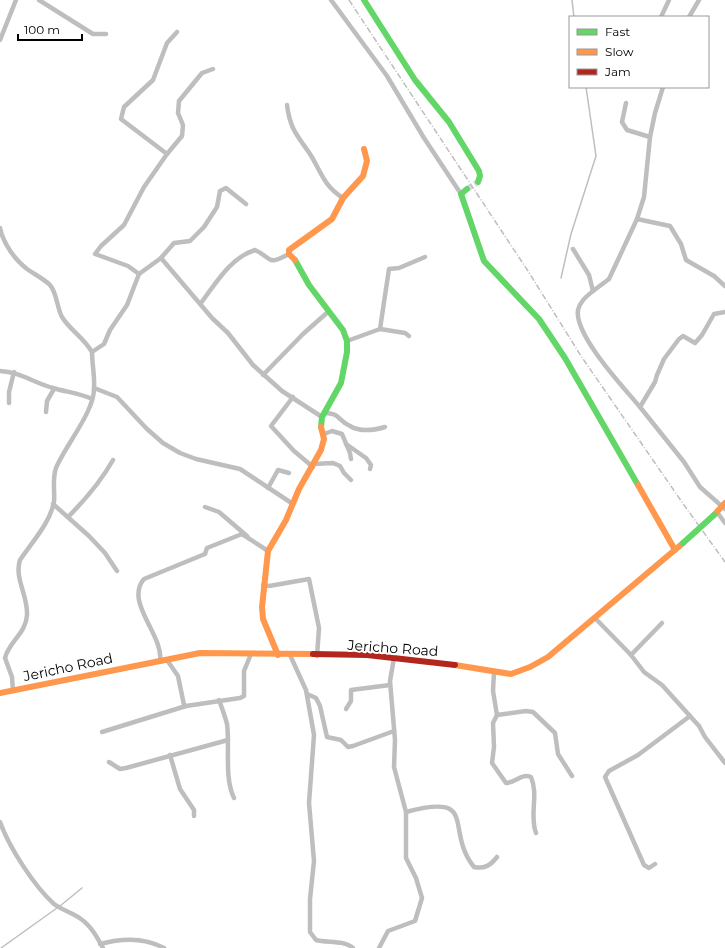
<svg xmlns="http://www.w3.org/2000/svg" width="725" height="948" font-family="Montserrat,sans-serif">
	<rect width="100%" height="100%" fill="#fff"/>
	<g fill="none" stroke-linecap="round" stroke-linejoin="round">
		<!-- stream -->
		<g stroke="#bfbfbf" stroke-width="1.5">
			<path d="M572 0 574 17"/>
			<path d="M561 278 571 234 596 156 586 87"/>
			<path d="M60 906 82 888"/>
			<path d="M1 948 57 908"/>
		</g>
		<!-- secondary-tunnel -->
		<path stroke="#d9d9d9" stroke-width="6" stroke-dasharray="6 3" stroke-linecap="butt" d="M467 189 478 182"/>
		<!-- street -->
		<g stroke="#bebebe" stroke-width="4.5">
			<path d="M39 0 93 34H106"/>
			<path d="M331 0 387 76 424 138 461 194"/>
			<path d="M661 17 669 0"/>
			<path d="M689 17 699 0"/>
			<path d="M0 40 16 0"/>
			<path d="M287 105C290 129 297 135 310 154 322 173 323 185 343 198"/>
			<path d="M650 137 655 113 663 87"/>
			<path d="M167 154 121 119 124 107 153 80 167 43 177 32"/>
			<path d="M637 219 670 226 681 244 686 260 714 276 725 286"/>
			<path d="M0 228C3 243 15 260 27 269 34 274 44 279 50 285 57 293 57 308 62 317 70 330 84 338 92 352 92 364 95 377 94 389 94 412 65 446 56 468 52 479 55 491 54 502 50 523 32 542 20 560 14 578 28 595 27 615 26 634 9 641 5 658L12 677 13 691"/>
			<path d="M573 249 589 275 593 291 609 279 637 219 644 197 650 137 627 130 622 122 626 103"/>
			<path d="M161 258 212 318 228 333 253 365 282 391 322 417"/>
			<path d="M139 274 128 266 95 254 101 246 124 225 144 187 167 154 182 136 183 125 178 113 179 101 202 73 213 69"/>
			<path d="M593 291C587 296 580 301 578 310 574 335 624 388 640 407"/>
			<path d="M201 303C216 283 230 258 255 250 274 259 266 266 289 254"/>
			<path d="M725 312 714 314 702 335 695 343 683 336 679 339 664 359 657 375 655 382 640 407 684 462 700 487 725 509"/>
			<path d="M380 329 405 333 409 336"/>
			<path d="M347 341 380 329 389 269 399 268 425 257"/>
			<path d="M92 352 104 344 110 330 127 305 139 274 161 258 174 243 190 241 204 227 217 207 220 191 226 188 246 204"/>
			<path d="M0 371C20 372 34 383 53 388 66 392 79 393 92 399"/>
			<path d="M263 375 303 334 329 311"/>
			<path d="M94 388 117 397 147 429 163 443 180 453 196 459 240 469 293 504"/>
			<path d="M293 397 271 426 294 451 313 467"/>
			<path d="M9 403V392L14 372"/>
			<path d="M46 412 47 401 54 389"/>
			<path d="M325 413C340 413 338 421 350 426 360 432 375 430 385 427"/>
			<path d="M324 434 332 431 342 434 350 453 351 459"/>
			<path d="M346 444 366 458 371 465 370 469"/>
			<path d="M314 464 333 463 340 466 344 473 351 480"/>
			<path d="M268 488 278 470 289 473"/>
			<path d="M53 504 89 536 105 553 117 571"/>
			<path d="M205 507 219 512 247 536"/>
			<path d="M717 512 725 523"/>
			<path d="M68 517C86 499 100 483 113 460"/>
			<path d="M263 585 269 586 309 579 319 628 317 656"/>
			<path d="M595 618 631 655 644 672 662 685 699 726 705 737 725 763"/>
			<path d="M290 655 306 690 314 735 309 803 314 861 310 899V932L316 940C327 943 345 940 353 948"/>
			<path d="M631 655 662 623"/>
			<path d="M167 660 178 676 184 705 186 706"/>
			<path d="M160 661C164 635 124 602 144 579L205 554 207 548 242 534 268 551"/>
			<path d="M494 672 493 691 497 715 526 711 533 712 555 733 558 754 572 776"/>
			<path d="M307 694 316 698 320 706 327 737 341 740 348 747 353 746 394 731"/>
			<path d="M219 700C222 708 225 716 227 724 230 746 224 778 234 798"/>
			<path d="M346 709 351 701V690L390 685"/>
			<path d="M497 715 493 723 494 747 492 763 506 783C516 783 521 773 531 777 539 796 529 814 536 833"/>
			<path d="M102 732 186 706 240 698 244 696V671L251 654"/>
			<path d="M170 755 180 789 194 810V816"/>
			<path d="M109 762 120 769 126 768 228 740"/>
			<path d="M406 812C480 792 444 830 474 867 484 869 490 866 497 857"/>
			<path d="M0 822C9 847 34 886 54 904 62 910 73 913 81 919 91 926 97 937 103 948"/>
			<path d="M655 864 649 868 644 865 605 777 609 771 638 755 690 716"/>
			<path d="M100 944C122 938 144 937 164 948"/>
			<path d="M379 948 388 931 415 921 422 898 416 878 406 858V812L394 767 395 740 390 681 394 658"/>
		</g>
		<!-- fast -->
		<g stroke="#63d668" stroke-width="6">
			<path d="M364 0 415 80 449 122 479 171 480 176 478 182"/>
			<path d="M467 189 461 194 484 261 539 319 565 358 638 485"/>
			<path d="M295 260 309 285 343 330 347 341V352L341 383 322 417 321 427"/>
		</g>
		<!-- slow -->
		<g stroke="#ff974d" stroke-width="6">
			<path d="M295 260 289 254V250L332 219 343 198 363 176 367 161 364 149"/>
			<path d="M638 485 675 550"/>
			<path d="M714 515 725 503"/>
			<path d="M278 655 263 619 262 607 268 551 286 520 299 489 321 450 324 439 321 427"/>
			<path d="M455 665 511 674 530 667 548 657 683 543"/>
			<path d="M0 693 200 653 313 654"/>
		</g>
		<!-- jam -->
		<path stroke="#b3261e" stroke-width="6" d="M313 654 367 655 455 665"/>
		<!-- rail -->
		<path stroke="#bebebe" stroke-width="1.5" stroke-dasharray="6 2 1 2" stroke-linecap="butt" d="M349 0 528 271 581 356 684 505 725 562"/>
		<!-- fast-bridge -->
		<path stroke="#63d668" stroke-width="6" d="M683 543 714 515"/>
	</g>
	<g text-anchor="middle" dominant-baseline="central" stroke-width="4" stroke-linejoin="round" paint-order="stroke">
		<!-- street labels -->
		<g font-size="14" fill="#000" stroke="#fff">
			<text transform="translate(393 648) rotate(4)">Jericho Road</text>
			<text transform="translate(68 667) rotate(-12)">Jericho Road</text>
		</g>
	</g>
	<!-- legend -->
	<rect x="569" y="16" width="140" height="72" fill="#ffffff" stroke="#999999"/>
	<rect x="577" y="29" width="20" height="6" fill="#63d668" stroke="#999999"/>
	<text x="605" y="36" font-size="12" fill="#000000">Fast</text>
	<rect x="577" y="49" width="20" height="6" fill="#ff974d" stroke="#999999"/>
	<text x="605" y="56" font-size="12" fill="#000000">Slow</text>
	<rect x="577" y="69" width="20" height="6" fill="#b3261e" stroke="#999999"/>
	<text x="605" y="76" font-size="12" fill="#000000">Jam</text>
	<!-- scale -->
	<path d="M18 34v6h64v-6" fill="none" stroke="#000000" stroke-width="2"/>
	<text x="24" y="34" font-size="12" fill="#000000" stroke="#ffffff" stroke-width="3" paint-order="stroke">100 m</text>
</svg>
